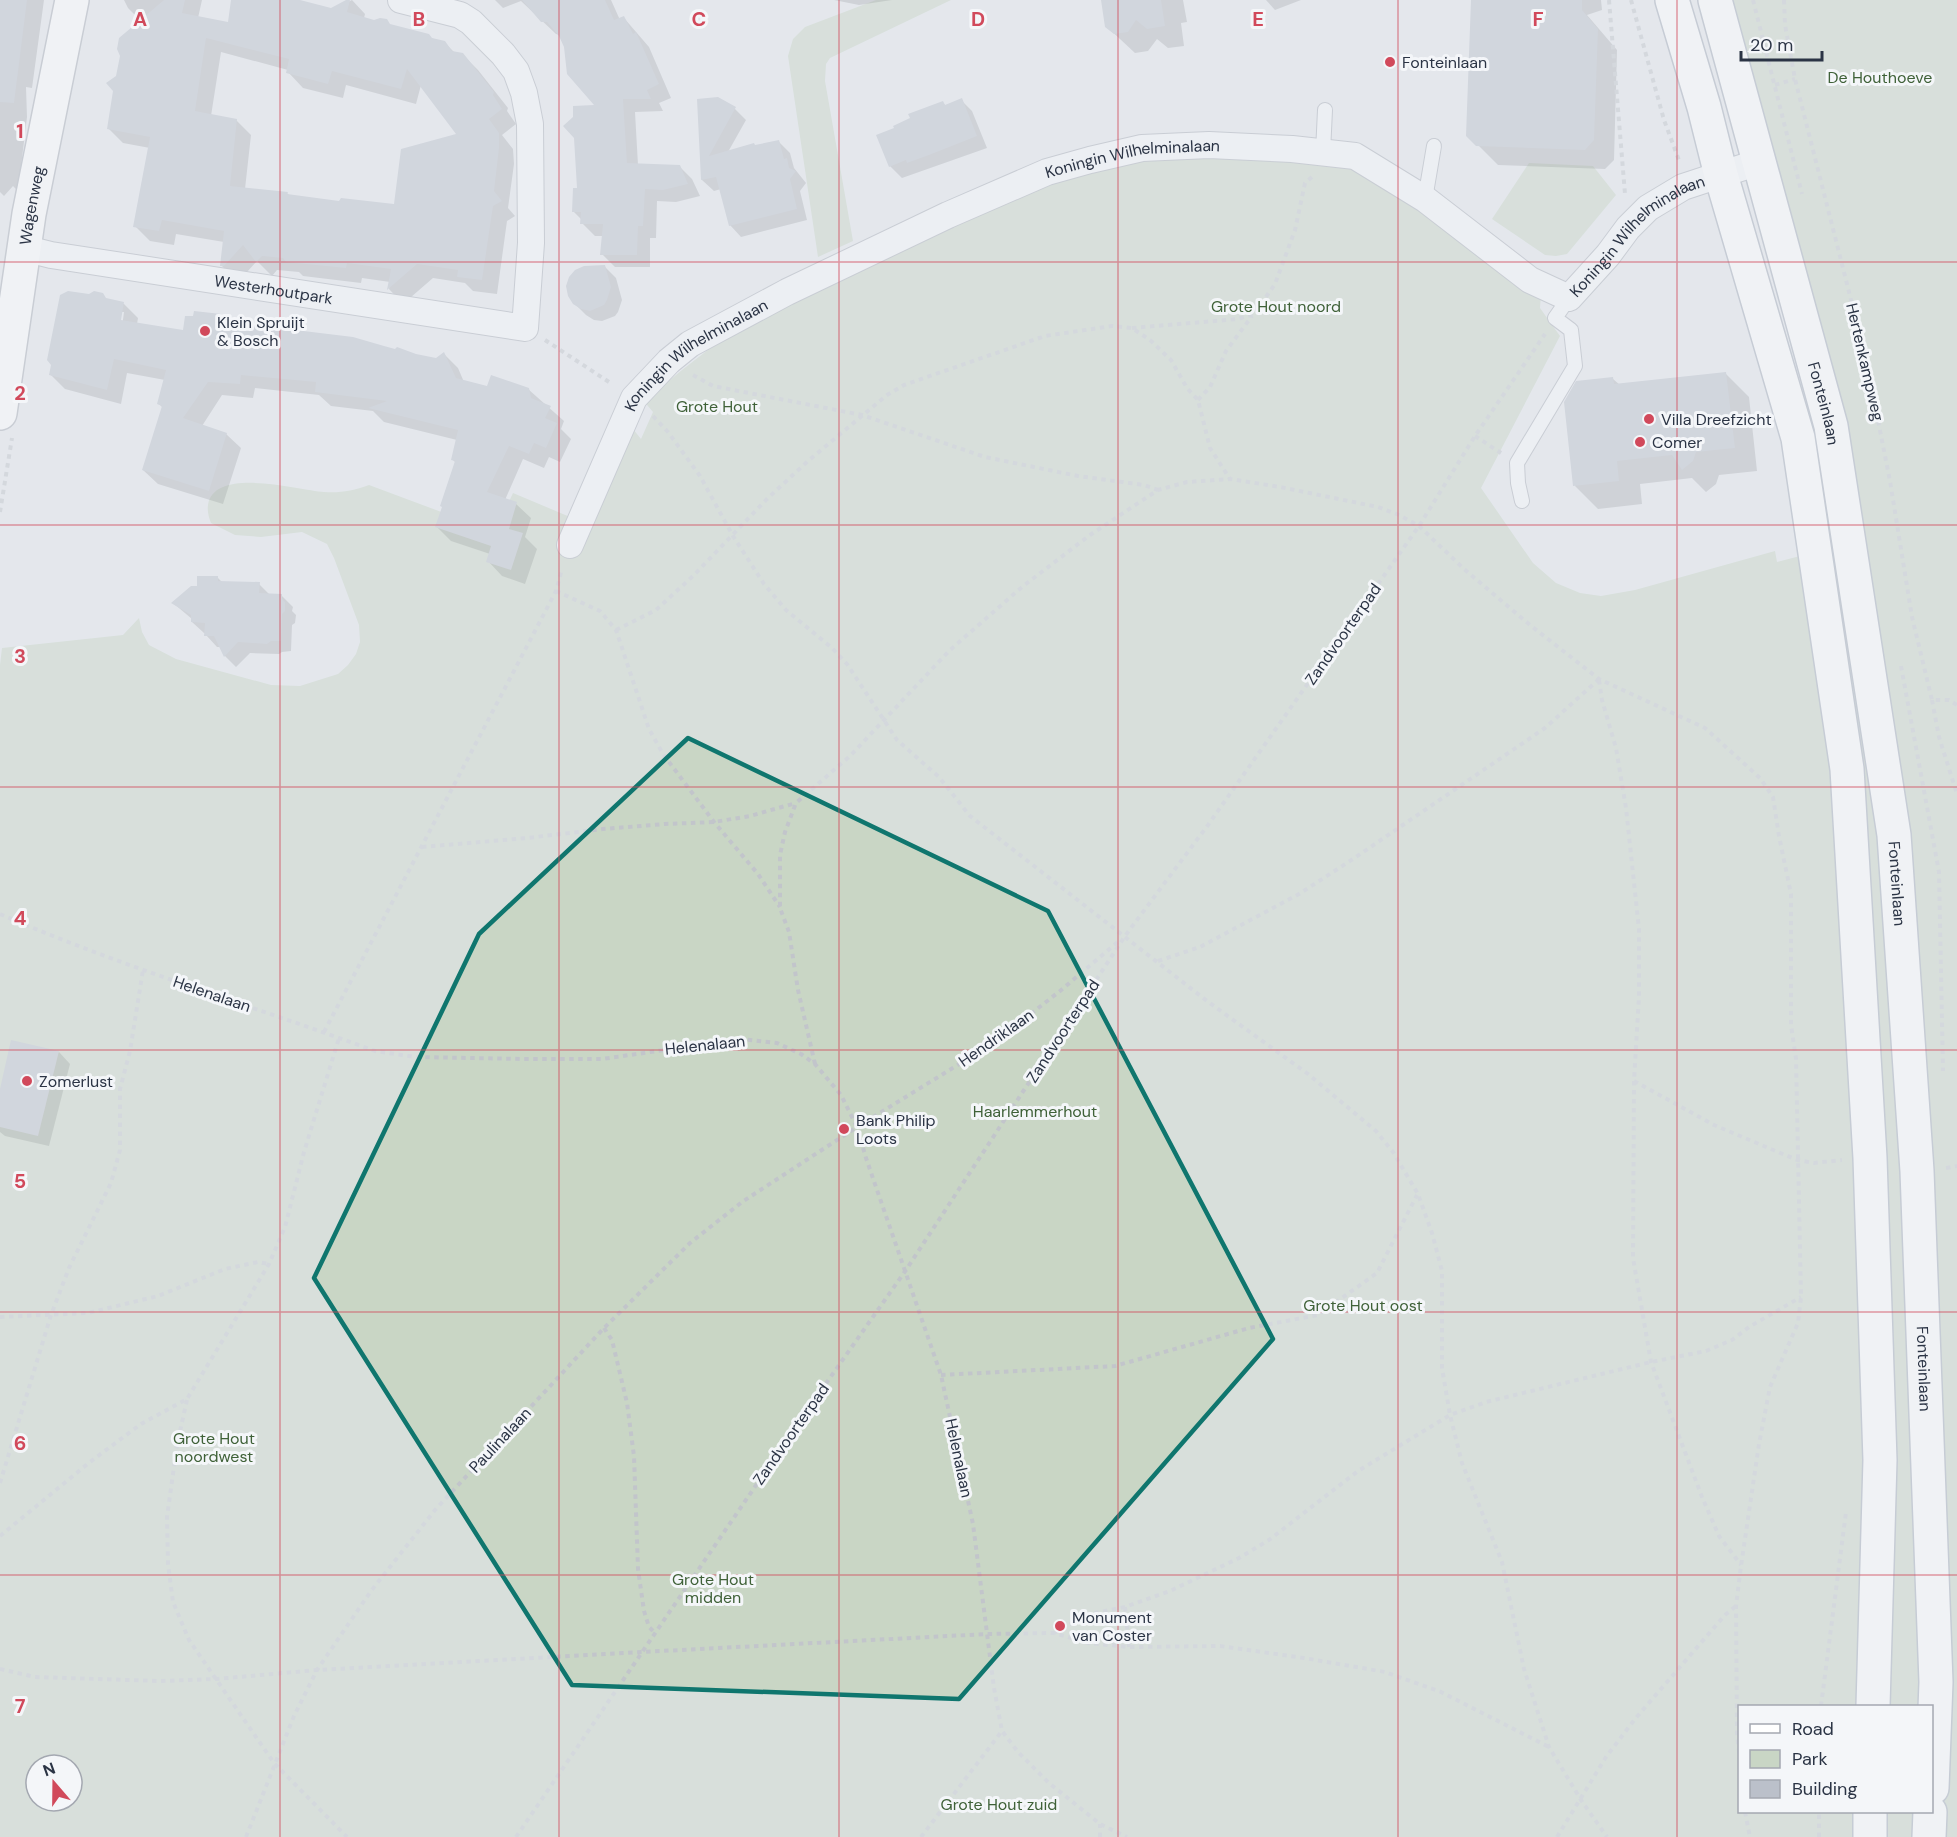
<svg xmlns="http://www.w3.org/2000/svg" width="1957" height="1837" font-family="'DM Sans',sans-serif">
	<rect width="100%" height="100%" fill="#e4e7ec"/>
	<!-- green -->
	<g fill="#c9d6c5" fill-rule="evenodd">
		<path d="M876 0H951L830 58 826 64 825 81 853 241 818 257 788 56 793 39 805 27Z"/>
		<path d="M1732 0H1957V1837H0V665L2 648 123 635 139 618 142 632 149 645 176 659 271 685 300 686 338 674 348 665 356 654 360 642 359 625 334 558 327 544 302 532 261 537 235 535 211 523C209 518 207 511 208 505 214 466 299 490 324 492 340 493 353 491 369 485L495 532 513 493 570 517 569 520 592 526 633 429 641 439 653 412 642 399 657 391 682 370 722 339 983 204 1167 143 1353 168 1383 183 1541 294 1540 308 1560 336 1481 488 1533 563 1556 583 1580 593 1601 596 1635 590 1775 551 1777 562 1865 539 1779 170ZM1740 1706H1932V1812H1740ZM36 1765H72V1801H36Z"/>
		<path d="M1529 163 1593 166 1616 195 1567 254 1556 256 1545 255 1492 219Z"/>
	</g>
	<!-- shadow -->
	<g fill="#0003" fill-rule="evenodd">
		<path d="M0 0H44L32 88 26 87 27 117 18 191 13 186 4 196 0 192Z"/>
		<path d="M124 0H202L198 18 229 24 233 0H294L331 10 352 0 365 14 364 18 444 42 455 53 463 55 478 70 508 108 507 111 516 124 502 135 513 149 514 164 508 208 515 216 507 221 497 294 473 291 465 283 433 278 403 304 389 289 390 282 362 278 361 283 303 276 299 272 277 270 272 276 257 261 239 281 236 280 221 265 224 242 176 234 174 245 150 241 135 226 150 148 123 143 108 128 118 77 141 21 128 8ZM221 52 288 70V72L303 88 343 98 346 85 416 104 421 85 458 135 396 206 339 202 289 195 287 193 245 189 251 135 236 120 211 116Z"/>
		<path d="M495 0H611L620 20 624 18 649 47 671 98 659 103 663 111 635 112 638 165 679 166 692 179 700 196 676 202 657 201 656 238H650V267H615L602 254 603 236H595L582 223V220L573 211 597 106 560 35 556 34 521 1 503 8Z"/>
		<path d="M834 0H892L859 5Z"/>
		<path d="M1103 0H1183L1187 22 1181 23 1184 46 1168 48 1157 39 1148 51 1135 53 1106 26Z"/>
		<path d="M1266 0H1301L1275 10Z"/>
		<path d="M1472 0H1601L1602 10 1587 15 1617 50 1614 160 1605 169 1498 165 1468 135Z"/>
		<path d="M961 100 972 111 987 148 902 178 890 166 895 129 942 102 946 106Z"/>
		<path d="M698 101 735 109 746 120 728 152 779 142 790 153 794 168 806 183 800 191 807 220 741 237 730 225 721 189 714 191 702 180Z"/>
		<path d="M605 267 616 278 622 300 618 312 615 316 602 321 594 320 586 315 574 303Z"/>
		<path d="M108 300 124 304 138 318 137 324 184 332 220 315 228 323 437 360 444 354 458 368 464 382 488 387 528 389 564 421 561 429 571 439 560 462 549 457 544 468 523 459 505 500 516 504 531 518 525 537 537 549 525 584 502 576 488 561 490 554 451 541 437 527 456 463 452 459 457 440 384 422 373 411 331 406 319 395 255 388 253 398 222 395 202 426 226 434 241 448 223 504 158 484 143 470 163 408 159 404 165 380 127 373 121 404 65 389 51 375ZM121 312H124L122 327H119Z"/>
		<path d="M1726 374 1749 397 1757 471 1719 475 1716 484 1706 492 1692 478 1640 484 1642 504 1598 509 1575 486 1613 379 1620 385Z"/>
		<path d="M218 578 223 583 259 584 270 595H281L293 607 292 611 296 615 295 623 292 625 291 651 282 652 279 654 250 653 236 667 225 656 221 647H217L206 635V633H204L192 622V619L173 603Z"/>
		<path d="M59 1052 70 1064 49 1146 5 1136 0 1132V1096Z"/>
	</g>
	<!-- building -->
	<g fill="#bbc0ca" fill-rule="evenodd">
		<path d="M0 0H27L14 103 0 102Z"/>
		<path d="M164 0H185L182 13 228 22 231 0H300L331 8 346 0H350L347 12 374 20 380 18 387 19 390 24 429 34 432 38 445 41 452 51 463 53 494 92 493 95 502 109 489 119 499 133V148L494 191 502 201 493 206 482 280 457 277 458 270 417 264 387 290 391 269 347 263 346 268 286 262 283 258 262 256 256 262 243 245 224 266H220L224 231 162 220 159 231 133 227 150 137 107 129 113 91 106 83 116 76 120 56 117 49 119 38ZM206 38 289 59 286 73 328 84 332 71 401 89 407 69 456 134 401 149 394 204 341 198 339 201 287 194 288 192 230 186 237 119 195 111Z"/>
		<path d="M522 0H605L614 20 624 16 633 34 636 32 659 84 647 90 651 99H623L627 163 680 165 688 184 663 190 645 189 643 226H638L637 255H600L603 224H580L581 212H572L573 188H577L574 138 563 126 573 117V106L594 105 567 74 564 47 559 36 547 22H541Z"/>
		<path d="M1101 0H1161L1165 26 1147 29 1136 20 1128 32 1114 34 1105 27Z"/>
		<path d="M1471 0H1582V10L1598 29 1594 140 1585 150 1476 146 1466 136Z"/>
		<path d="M718 97 736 107 709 156 754 143 755 145 779 140 784 159 787 158 789 168 796 171 790 179 797 209 729 226 716 177 701 180 697 99Z"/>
		<path d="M962 98 977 136 929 155 907 163 906 160 889 167 876 135 894 128 893 126 910 118 908 114 943 101 945 105Z"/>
		<path d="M605 265 611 287 607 300 604 305 590 311 581 309 573 304 568 296 566 286 569 277 575 270 584 266Z"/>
		<path d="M68 291 89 294 94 291 103 293 106 298 124 302 121 320 183 330 185 316H193L194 311 221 314 220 321 353 337 384 346 395 349 397 347 416 354 436 358 444 352 456 378 487 386 491 375 529 388 531 398 551 406 545 418 557 423 546 448 534 443 529 454 509 446 487 492 517 502 509 529 523 533 511 570 486 562 491 546 435 527 442 507 440 506 455 461 451 460 458 430 368 408 387 401 315 392 316 382 241 375 240 384 208 382 183 418 227 433 209 491 142 470 162 406 157 404 166 370 114 359 107 390 49 375 51 365 47 360 60 295Z"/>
		<path d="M1726 372 1735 448 1696 452 1693 461 1682 470 1672 455 1617 461 1619 481 1573 486 1564 402 1576 381 1613 377 1614 384Z"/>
		<path d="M197 576H218V581L260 582 259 593 282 594V599L285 602V611L282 614 281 641H271L267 644 238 642 224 657 214 636H204L205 623 191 622V615L171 603 191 586H197Z"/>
		<path d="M11 1040 59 1051 38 1136 0 1127V1089Z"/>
	</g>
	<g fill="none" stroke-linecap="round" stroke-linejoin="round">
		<defs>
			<g id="lane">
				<path d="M1323 152 1325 110"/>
				<path d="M1425 199 1434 146"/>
				<path d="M1522 501 1518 483 1517 463 1575 366 1571 330 1555 318 1569 298"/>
			</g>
			<g id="street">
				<path id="s1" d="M23 248 51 255 525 328 531 243 530 124 524 93 516 71 503 54 471 22 460 15 401 0"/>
				<path id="s2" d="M570 545 634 398 669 361 690 344 787 292 948 215 1047 172 1090 160 1142 148 1209 145 1292 149 1355 156 1425 199 1530 280 1569 298 1608 255 1628 228 1648 208 1683 187 1759 162"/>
			</g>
			<g id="secondary">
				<path id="s3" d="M0 413 29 214 72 0"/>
			</g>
			<g id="primary">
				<path d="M1672 0 1704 107 1721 175 1798 438 1847 769 1870 1158 1880 1460 1873 1706"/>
				<path id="s4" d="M1715 0 1831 426 1894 835 1917 1171 1936 1682 1932 1788"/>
				<path d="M1870 1837V1812"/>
				<path d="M1929 1837 1930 1812"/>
			</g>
		</defs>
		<!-- lane casing -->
		<use href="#lane" stroke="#a9aeb7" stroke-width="16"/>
		<!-- street casing -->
		<use href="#street" stroke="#a9aeb7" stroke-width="28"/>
		<!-- secondary casing -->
		<use href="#secondary" stroke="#a9aeb7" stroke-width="36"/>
		<!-- primary casing -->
		<use href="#primary" stroke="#a3abb8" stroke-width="36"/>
		<!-- path -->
		<g stroke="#c2c5cb" stroke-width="4" stroke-dasharray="4.5 4.5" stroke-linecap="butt">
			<path d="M1609 0 1625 194"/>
			<path d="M1631 0 1664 120 1680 163"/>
			<path d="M1753 0 1802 194"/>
			<path d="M1784 0 1785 25 1795 79 1865 355 1890 481 1912 617 1932 700H1949L1957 705"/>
			<path d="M1775 85 1795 79"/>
			<path d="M1132 328 1238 319 1254 314 1275 284 1295 230 1305 183 1312 177"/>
			<path d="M545 340 612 384"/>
			<path d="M693 375 713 386 862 415 985 457 1078 476 1144 485 1158 490"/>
			<path d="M1198 400 1210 387 1226 351 1252 316"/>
			<path d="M653 416 668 432 700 476 733 536 764 584 786 610 832 648 847 664 897 740 939 777 970 816 1207 1001 1308 1074 1376 1131 1393 1152 1418 1194 1432 1233 1442 1271V1368L1450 1415 1462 1463 1502 1562 1524 1669 1549 1747 1581 1800 1607 1837"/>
			<path d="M1475 436 1501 453"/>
			<path d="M0 512 12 438"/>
			<path d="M556 591 600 611 616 630 649 729 663 754 714 822 758 874 780 907"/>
			<path d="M616 630 656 610 693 576 768 498 808 461 887 395 904 385 1045 336 1112 326 1132 328 1150 340 1171 360 1187 388 1198 400 1210 448 1230 479"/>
			<path d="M1901 666 1939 872 1943 1071"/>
			<path d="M1599 680 1602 700 1616 748 1626 808 1639 929V996L1634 1081 1633 1258 1651 1362 1702 1497 1719 1536 1741 1565"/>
			<path d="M1932 700 1939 737 1957 794"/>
			<path d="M422 847 527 838 603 829 665 824 714 822 750 816 796 803"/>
			<path d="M0 914C122 967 250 1005 375 1051L415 1057 526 1059H602L741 1039 777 1043 801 1054 815 1064 841 1095 857 1127 866 1158 941 1375 973 1524 994 1688 1002 1731 1018 1752 1049 1783 1100 1824 1127 1837"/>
			<path d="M1158 961 1200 947 1299 894 1353 859 1545 728 1598 680"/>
			<path d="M324 1032 556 591 562 569"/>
			<path d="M815 1064 798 990 789 932 780 908V855L785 832 796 803 850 756 950 650 1022 587 1090 535 1158 490 1187 482 1230 479 1280 487 1378 507 1399 515 1419 526 1464 569 1530 625 1599 679 1705 728 1760 778 1773 797 1779 836 1791 894V1025L1796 1059 1801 1297 1798 1323 1770 1387 1759 1444 1741 1566 1736 1606 1737 1734 1740 1761"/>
			<path d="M1634 1081 1714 1125 1797 1160 1814 1163 1842 1160"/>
			<path d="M1946 1168 1957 1166"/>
			<path d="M0 1317 88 1313 158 1296 225 1269 258 1262 269 1264"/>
			<path d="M604 1328 612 1340 627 1403 634 1456 638 1569 644 1611 649 1627 655 1633"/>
			<path d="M941 1375 1115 1366 1249 1328 1318 1315 1377 1273 1417 1195"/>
			<path d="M187 1400 177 1445 167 1517 168 1564 173 1602 189 1640 274 1763 347 1837"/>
			<path d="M0 1483 51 1315 69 1268 111 1183 120 1150V1089L130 1051 143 970"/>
			<path d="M0 1536 90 1462 141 1424 187 1399 269 1264 285 1227 304 1152 339 1038"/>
			<path d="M1125 1607 1129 1647"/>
			<path d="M1054 1633 1090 1614 1125 1607 1170 1591 1239 1558 1269 1540 1358 1471 1450 1415 1486 1402 1651 1362 1706 1351 1732 1340 1749 1327 1801 1297"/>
			<path d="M0 1669 35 1677 160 1681 216 1679 317 1670 642 1652 987 1634 1054 1633 1088 1643 1129 1647 1220 1646 1304 1658 1385 1672 1441 1692 1549 1747"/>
			<path d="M1821 1706 1846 1512"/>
			<path d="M1745 1812 1750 1837"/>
			<path d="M246 1837 294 1716 317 1670 371 1591 435 1510 604 1328 690 1243 742 1202 857 1127 995 1042 1060 991 1120 940"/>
			<path d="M516 1837 808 1409 906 1270 1125 936 1208 825 1419 526 1475 436 1545 334"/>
			<path d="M921 1837 1002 1731"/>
			<path d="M1100 1837V1824"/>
			<path d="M1557 1837 1606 1757 1635 1719 1725 1615 1736 1606"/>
			<path d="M1819 1837V1812"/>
		</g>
		<!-- lane -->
		<use href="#lane" stroke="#f7f8fa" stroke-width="14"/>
		<!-- street -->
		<use href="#street" stroke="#f7f8fa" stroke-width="26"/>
		<!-- secondary -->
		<use href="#secondary" stroke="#fff" stroke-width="33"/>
		<!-- primary -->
		<use href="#primary" stroke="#fff" stroke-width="33"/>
	</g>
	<!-- marked area -->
	<path d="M0 0H1957V1837H0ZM688 738 1048 911 1273 1339 959 1699 572 1685 314 1278 479 934Z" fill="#e4e7ec" fill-opacity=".55" fill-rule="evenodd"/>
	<path fill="none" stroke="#0f766e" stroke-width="4.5" stroke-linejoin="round" d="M688 738 1048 911 1273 1339 959 1699 572 1685 314 1278 479 934Z"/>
	<!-- grid -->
	<path fill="none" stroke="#d1495b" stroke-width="1.5" stroke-opacity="0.55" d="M280 0V1837M559 0V1837M839 0V1837M1118 0V1837M1398 0V1837M1677 0V1837M0 262H1957M0 525H1957M0 787H1957M0 1050H1957M0 1312H1957M0 1575H1957"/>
	<!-- markers -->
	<g fill="#d1495b" stroke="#f4f6f9" stroke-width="2">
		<circle cx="1390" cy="62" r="6"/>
		<circle cx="205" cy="331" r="6"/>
		<circle cx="1649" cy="419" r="6"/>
		<circle cx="1640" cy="442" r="6"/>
		<circle cx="27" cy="1081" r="6"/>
		<circle cx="844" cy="1129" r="6"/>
		<circle cx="1060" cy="1626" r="6"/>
	</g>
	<g text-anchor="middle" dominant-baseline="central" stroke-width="6" stroke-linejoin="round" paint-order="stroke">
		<!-- poi labels -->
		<g font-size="16" fill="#2b3445" stroke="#f4f6f9" text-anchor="start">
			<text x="1402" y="62">Fonteinlaan</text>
			<text x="217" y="322">Klein Spruijt<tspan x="217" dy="18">&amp; Bosch</tspan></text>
			<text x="1661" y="419">Villa Dreefzicht</text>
			<text x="1652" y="442">Comer</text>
			<text x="39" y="1081">Zomerlust</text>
			<text x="856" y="1120">Bank Philip<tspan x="856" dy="18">Loots</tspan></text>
			<text x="1072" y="1617">Monument<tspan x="1072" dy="18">van Coster</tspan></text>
		</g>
		<!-- park labels -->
		<g font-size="16" fill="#3f6138" stroke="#f4f6f9">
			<text x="1880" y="77">De Houthoeve</text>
			<text x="1276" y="306">Grote Hout noord</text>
			<text x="717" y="406">Grote Hout</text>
			<text x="1035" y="1111">Haarlemmerhout</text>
			<text x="1363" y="1305">Grote Hout oost</text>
			<text x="214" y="1438">Grote Hout<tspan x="214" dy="18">noordwest</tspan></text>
			<text x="713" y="1579">Grote Hout<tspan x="713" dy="18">midden</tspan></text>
			<text x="999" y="1804">Grote Hout zuid</text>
		</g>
		<!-- street labels -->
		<g font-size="16" fill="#2b3445" stroke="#f4f6f9">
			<text stroke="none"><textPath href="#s2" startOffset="722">Koningin Wilhelminalaan</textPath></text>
			<text stroke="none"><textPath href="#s3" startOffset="210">Wagenweg</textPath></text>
			<text stroke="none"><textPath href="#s2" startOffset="1298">Koningin Wilhelminalaan</textPath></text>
			<text stroke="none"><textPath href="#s1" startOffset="254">Westerhoutpark</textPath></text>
			<text stroke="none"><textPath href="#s2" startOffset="236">Koningin Wilhelminalaan</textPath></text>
			<text transform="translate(1865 362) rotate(77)">Hertenkampweg</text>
			<text stroke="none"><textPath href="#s4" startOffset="418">Fonteinlaan</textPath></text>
			<text transform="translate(1343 634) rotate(-55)">Zandvoorterpad</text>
			<text stroke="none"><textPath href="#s4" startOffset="904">Fonteinlaan</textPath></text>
			<text transform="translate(212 994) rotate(19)">Helenalaan</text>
			<text transform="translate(1063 1031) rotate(-57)">Zandvoorterpad</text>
			<text transform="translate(996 1038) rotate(-35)">Hendriklaan</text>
			<text transform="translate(705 1045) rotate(-6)">Helenalaan</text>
			<text stroke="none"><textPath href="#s4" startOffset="1390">Fonteinlaan</textPath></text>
			<text transform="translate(791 1434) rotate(-55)">Zandvoorterpad</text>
			<text transform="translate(500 1440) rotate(-47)">Paulinalaan</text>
			<text transform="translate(959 1458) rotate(78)">Helenalaan</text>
		</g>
	</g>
	<g font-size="20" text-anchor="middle" font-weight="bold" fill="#d1495b" stroke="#f4f6f9" stroke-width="6" stroke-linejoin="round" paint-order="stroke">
		<text x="140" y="26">A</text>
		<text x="419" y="26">B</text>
		<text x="699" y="26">C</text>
		<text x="978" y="26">D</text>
		<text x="1258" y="26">E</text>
		<text x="1538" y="26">F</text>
		<text x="20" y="138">1</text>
		<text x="20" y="400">2</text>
		<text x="20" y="663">3</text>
		<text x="20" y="925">4</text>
		<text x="20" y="1188">5</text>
		<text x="20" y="1450">6</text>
		<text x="20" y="1713">7</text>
	</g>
	<!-- legend -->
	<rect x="1738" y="1705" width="195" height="108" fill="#f4f6f9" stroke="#a4a8b1" stroke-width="1.5"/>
	<rect x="1750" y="1724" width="30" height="9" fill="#ffffff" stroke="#a4a8b1" stroke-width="1.5"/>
	<text x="1792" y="1735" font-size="18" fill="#2b3445">Road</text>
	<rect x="1750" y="1750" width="30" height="18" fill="#c9d6c5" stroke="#a4a8b1" stroke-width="1.5"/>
	<text x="1792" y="1765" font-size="18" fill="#2b3445">Park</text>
	<rect x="1750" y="1780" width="30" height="18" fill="#bbc0ca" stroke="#a4a8b1" stroke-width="1.5"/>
	<text x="1792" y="1795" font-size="18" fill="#2b3445">Building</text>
	<!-- north arrow -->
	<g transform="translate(54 1783) rotate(340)"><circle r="28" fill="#f4f6f9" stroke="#a4a8b1" stroke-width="1.5"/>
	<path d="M0-4.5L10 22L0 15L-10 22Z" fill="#d1495b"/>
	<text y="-9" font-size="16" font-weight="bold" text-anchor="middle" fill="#2b3445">N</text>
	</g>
	<!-- scale -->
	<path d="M1741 51v9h81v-9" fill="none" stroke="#2b3445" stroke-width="3"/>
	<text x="1750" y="51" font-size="18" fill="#2b3445" stroke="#f4f6f9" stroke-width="4.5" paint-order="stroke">20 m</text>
</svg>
